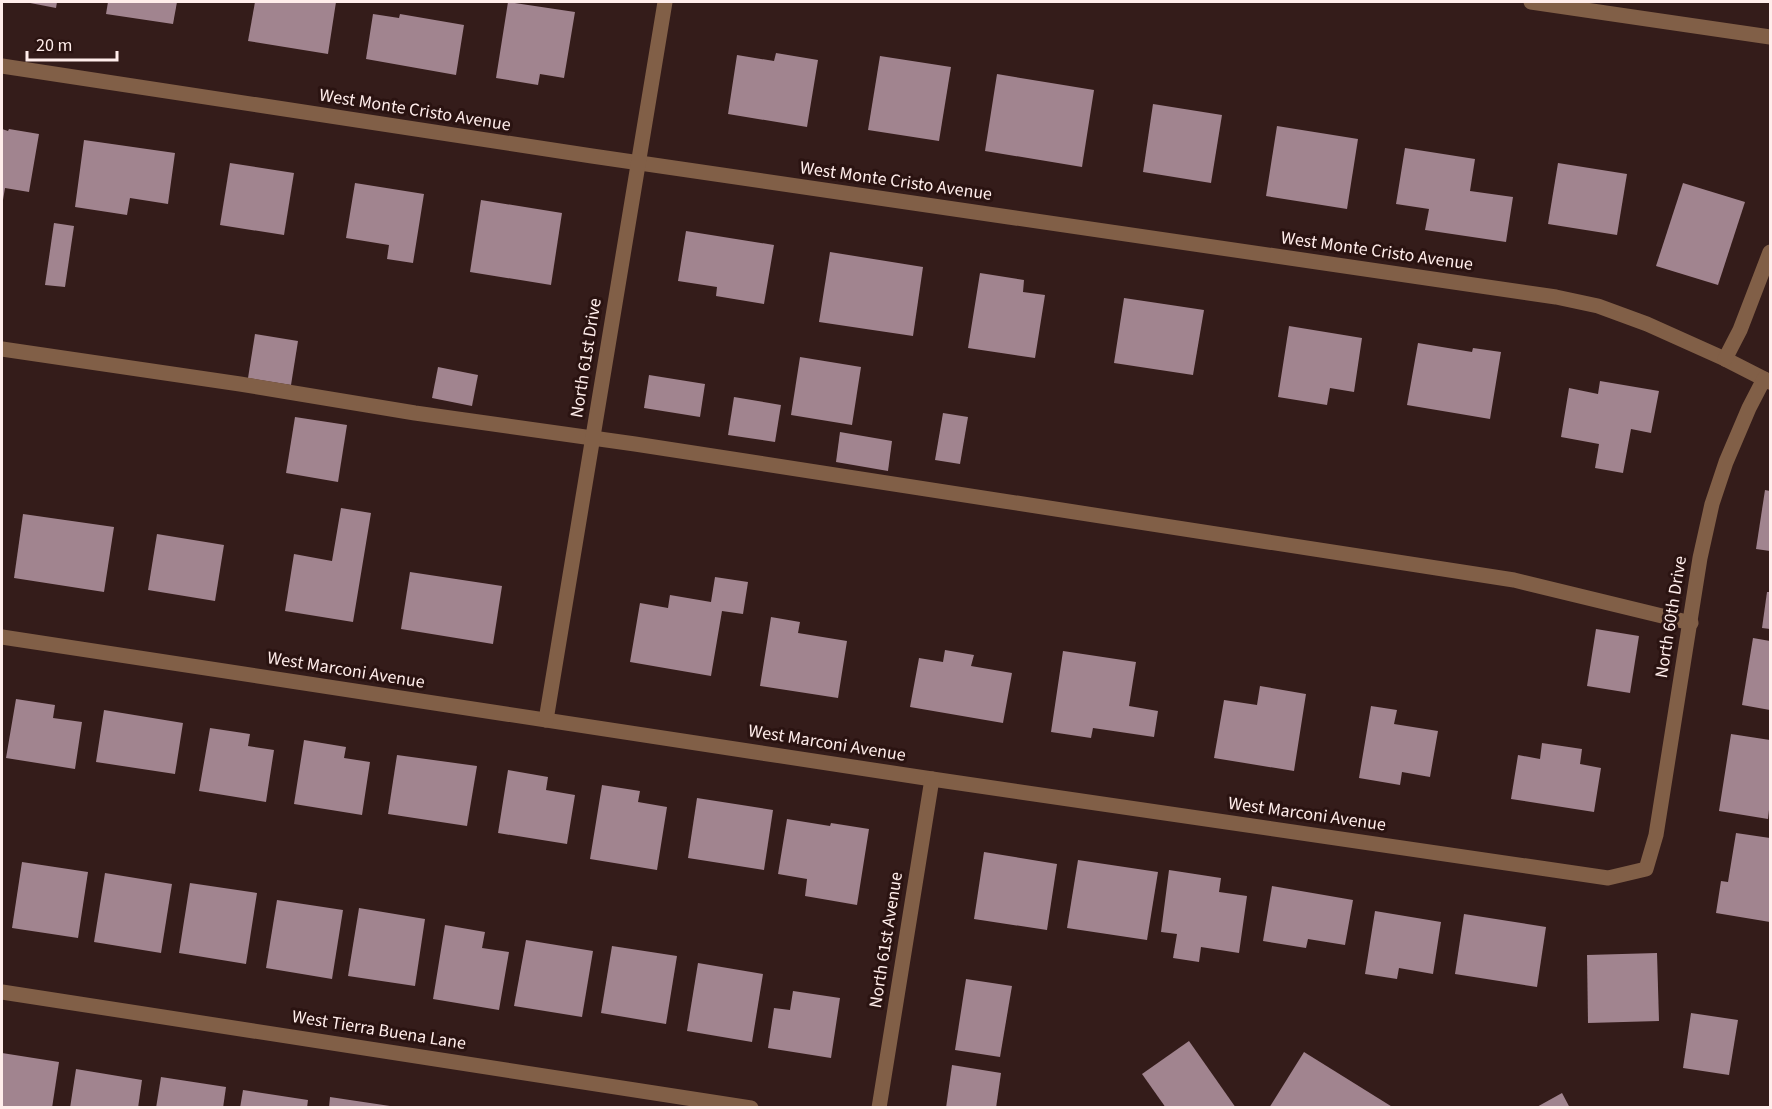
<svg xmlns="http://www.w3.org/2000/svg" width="1772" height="1109" font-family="'Source Sans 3',sans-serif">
	<rect width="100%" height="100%" fill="#341c1a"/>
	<!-- building -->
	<g fill="#a1848f">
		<path d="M25 2H57L56 8Z"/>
		<path d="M108 2H177L173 24 106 14Z"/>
		<path d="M255 2H336L328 54 248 41Z"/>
		<path d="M508 2 575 12 564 78 540 74 538 85 496 78Z"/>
		<path d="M373 14 399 18 400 14 464 25 456 75 366 59Z"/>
		<path d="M776 53 818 60 807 127 728 114 737 55 774 61Z"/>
		<path d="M880 56 951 67 939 141 868 130Z"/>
		<path d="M997 74 1094 90 1082 167 985 151Z"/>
		<path d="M1153 104 1222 115 1211 183 1143 172Z"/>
		<path d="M1277 126 1358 139 1347 209 1266 196Z"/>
		<path d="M2 129 8 131 9 129 39 134 29 192 5 188 3 200Z"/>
		<path d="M84 140 175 153 168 204 130 198 127 215 75 207Z"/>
		<path d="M1405 148 1475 159 1470 191 1513 197 1506 242 1425 230 1429 209 1396 204Z"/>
		<path d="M230 163 294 173 284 235 220 225Z"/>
		<path d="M1558 163 1627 174 1617 235 1548 224Z"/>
		<path d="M355 183 424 194 413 263 387 259 389 245 346 238Z"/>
		<path d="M1683 183 1745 202 1718 285 1656 266Z"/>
		<path d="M481 200 562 213 551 285 470 272Z"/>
		<path d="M54 223 74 226 65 287 45 285Z"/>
		<path d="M686 231 774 245 764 304 716 296 717 287 678 281Z"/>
		<path d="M830 252 923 267 913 336 819 322Z"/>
		<path d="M980 273 1024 280 1023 292 1045 295 1035 358 968 348Z"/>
		<path d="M1124 298 1204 310 1193 375 1114 363Z"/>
		<path d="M1289 326 1362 338 1354 392 1330 388 1327 405 1278 397Z"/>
		<path d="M255 334 298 341 291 385 248 378Z"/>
		<path d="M1418 343 1472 352 1473 348 1501 352 1490 419 1407 405Z"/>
		<path d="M800 357 861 367 852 425 791 415Z"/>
		<path d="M438 367 478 375 472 406 432 398Z"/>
		<path d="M649 375 705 384 700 417 644 408Z"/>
		<path d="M1600 381 1659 391 1651 433 1631 429 1623 473 1595 468 1599 444 1561 437 1569 388 1598 394Z"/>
		<path d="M734 397 781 405 775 442 728 435Z"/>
		<path d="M943 413 968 417 960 464 935 460Z"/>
		<path d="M295 417 347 425 338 482 286 473Z"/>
		<path d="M840 432 892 441 888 471 836 462Z"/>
		<path d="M1765 490 1770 491V551L1756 549Z"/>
		<path d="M341 508 371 513 353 622 285 611 294 554 332 561Z"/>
		<path d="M23 514 114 527 104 592 14 578Z"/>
		<path d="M157 534 224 545 215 601 148 590Z"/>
		<path d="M410 572 502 586 493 644 401 629Z"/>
		<path d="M715 577 748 582 743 614 722 611 711 676 630 662 640 603 668 608 670 595 711 602Z"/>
		<path d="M1767 592H1770V629L1762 628Z"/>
		<path d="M771 617 800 622 798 633 847 641 838 698 760 686Z"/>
		<path d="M1596 629 1639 636 1630 693 1587 686Z"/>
		<path d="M1753 638 1770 641V710L1742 705Z"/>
		<path d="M945 650 974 655 971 666 1012 673 1003 723 910 707 919 658 943 662Z"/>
		<path d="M1063 651 1136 662 1129 706 1158 711 1154 737 1093 728 1091 738 1051 732Z"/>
		<path d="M1260 686 1306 694 1294 771 1214 758 1224 700 1257 705Z"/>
		<path d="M16 699 55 705 53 718 82 722 75 769 6 758Z"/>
		<path d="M1371 706 1397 710 1394 724 1438 731 1430 777 1402 772 1400 785 1359 778Z"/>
		<path d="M104 710 183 723 175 774 96 762Z"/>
		<path d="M210 728 250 734 248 746 274 750 266 802 199 791Z"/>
		<path d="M1731 734 1770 740V801L1768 819 1719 811Z"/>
		<path d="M304 740 346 747 344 758 370 762 362 815 294 804Z"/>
		<path d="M1542 743 1582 749 1580 764 1601 768 1594 812 1511 799 1518 755 1540 759Z"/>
		<path d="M397 755 477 766 467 826 388 814Z"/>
		<path d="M508 770 548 777 546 790 575 795 567 844 498 833Z"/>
		<path d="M602 785 640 791 638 802 667 807 657 870 590 859Z"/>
		<path d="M697 798 773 810 764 870 688 858Z"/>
		<path d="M787 819 830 826 831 823 869 829 857 905 805 896 807 879 778 874Z"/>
		<path d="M1736 833 1770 838V922L1716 913 1721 881 1728 882Z"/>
		<path d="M984 852 1057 864 1047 930 974 919Z"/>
		<path d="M1078 860 1158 872 1147 940 1067 928Z"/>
		<path d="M22 862 88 872 78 938 12 928Z"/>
		<path d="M1169 870 1221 878 1219 892 1247 896 1239 953 1201 947 1199 962 1173 958 1177 934 1161 932Z"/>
		<path d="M105 873 172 884 161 953 94 942Z"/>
		<path d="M190 883 257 893 246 964 179 953Z"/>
		<path d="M1272 886 1353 900 1345 945 1308 939 1306 948 1263 941Z"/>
		<path d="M277 900 343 910 332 979 266 968Z"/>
		<path d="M359 908 425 919 415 986 348 976Z"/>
		<path d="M1375 911 1441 922 1433 974 1399 968 1397 979 1365 974Z"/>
		<path d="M1464 914 1546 927 1537 987 1455 974Z"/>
		<path d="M445 925 485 932 482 948 509 952 499 1010 433 999Z"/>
		<path d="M526 940 593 951 582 1017 514 1006Z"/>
		<path d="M612 946 677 956 666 1024 601 1013Z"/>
		<path d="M1657 953 1659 1021 1588 1023 1587 955Z"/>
		<path d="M698 963 763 974 752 1042 687 1031Z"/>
		<path d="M966 979 1012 986 1000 1057 955 1050Z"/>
		<path d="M793 991 840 998 831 1058 768 1048 774 1008 790 1010Z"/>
		<path d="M1691 1013 1738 1020 1729 1075 1683 1068Z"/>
		<path d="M1189 1041 1236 1108H1166L1142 1074Z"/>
		<path d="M1304 1052 1394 1108H1269Z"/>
		<path d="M2 1053 59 1062 52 1108H2Z"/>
		<path d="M952 1065 1001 1073 996 1108H946Z"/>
		<path d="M76 1069 142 1080 138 1108H70Z"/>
		<path d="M161 1077 226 1087 223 1108H156Z"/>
		<path d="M243 1090 308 1100 307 1108H240Z"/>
		<path d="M1562 1093 1570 1108H1535Z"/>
		<path d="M330 1097 390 1106V1108H329Z"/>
	</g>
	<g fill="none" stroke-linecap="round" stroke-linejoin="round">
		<!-- minor -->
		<g stroke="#815f47" stroke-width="15">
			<path d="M1531 2 1770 37"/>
			<path d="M2 66 592 156 1556 297 1598 306 1647 324 1725 359 1770 382"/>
			<path d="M2 349 240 384 415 413 635 444 1514 580 1691 623"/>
			<path d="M1725 359 1740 330 1770 252"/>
			<path d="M2 637 932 779 1608 878 1646 869 1656 835 1700 558 1712 504 1726 462 1749 408 1764 379"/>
			<path d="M546 720 665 2"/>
			<path d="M2 992 751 1108"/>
			<path d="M879 1108 932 779"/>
		</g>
	</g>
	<g text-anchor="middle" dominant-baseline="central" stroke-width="6" stroke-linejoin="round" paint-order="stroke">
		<!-- street labels -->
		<g font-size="18" fill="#ffedeb" stroke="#2a1311">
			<text transform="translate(415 110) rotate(9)">West Monte Cristo Avenue</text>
			<text transform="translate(896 181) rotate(8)">West Monte Cristo Avenue</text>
			<text transform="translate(1377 251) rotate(8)">West Monte Cristo Avenue</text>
			<text transform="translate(586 358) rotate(-81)">North 61st Drive</text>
			<text transform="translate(1671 617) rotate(-81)">North 60th Drive</text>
			<text transform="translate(346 670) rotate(9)">West Marconi Avenue</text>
			<text transform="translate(827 743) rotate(9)">West Marconi Avenue</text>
			<text transform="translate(1307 814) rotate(8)">West Marconi Avenue</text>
			<text transform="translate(886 940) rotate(-81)">North 61st Avenue</text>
			<text transform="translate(379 1030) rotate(9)">West Tierra Buena Lane</text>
		</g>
	</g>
	<!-- border -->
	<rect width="1772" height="1109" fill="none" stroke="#ffedeb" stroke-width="6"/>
	<!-- scale -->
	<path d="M27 51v9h90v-9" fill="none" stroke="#ffedeb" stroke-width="3"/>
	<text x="36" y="51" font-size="18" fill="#ffedeb" stroke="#2a1311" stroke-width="4.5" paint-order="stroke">20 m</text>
</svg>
